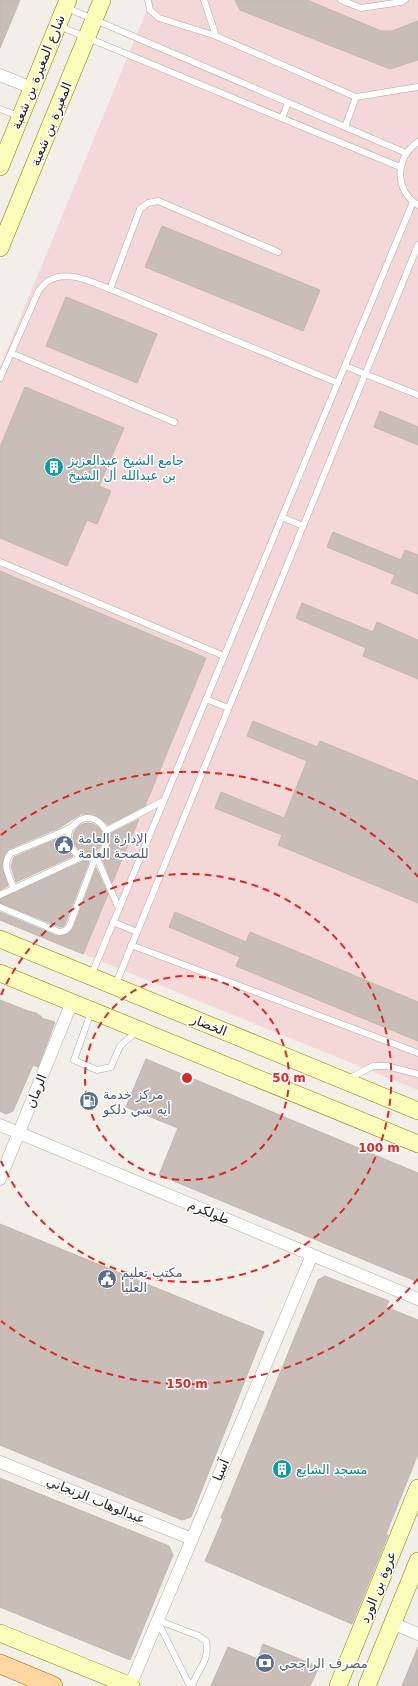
<svg xmlns="http://www.w3.org/2000/svg" width="418" height="1686" font-family="'DejaVu Sans',Vazirmatn,sans-serif">
	<rect width="100%" height="100%" fill="#f2efe8"/>
	<!-- commercial -->
	<path fill="#f3d8d7" d="M151 0H418V1090L83 954 206 658 0 571V367Z"/>
	<!-- building -->
	<g fill="#c8beb7" stroke="#c5b5a9">
		<path d="M0 0H20L0 48Z"/>
		<path d="M235 0H307L381 31H392L418 21V60L390 69 240 10Z"/>
		<path d="M162 226 320 290 303 331 145 267Z"/>
		<path d="M66 297 157 334 137 383 46 346Z"/>
		<path d="M25 387 124 428 99 486 111 491 97 524 87 520 67 566 0 538V447Z"/>
		<path d="M380 411 418 427V445L374 427Z"/>
		<path d="M333 532 401 560 405 550 418 555V594L391 583 395 575 327 547Z"/>
		<path d="M0 571 206 658 145 806 108 825 97 816 91 814H81L59 828 9 849 4 856 2 866 8 886 0 890Z"/>
		<path d="M302 603 373 632 377 622 418 640V679L363 656 366 648 296 618Z"/>
		<path d="M253 721 317 747 320 741 418 781V903L278 845 282 835 215 808 221 792 284 818 307 761 247 736Z"/>
		<path d="M139 819 112 883 102 858 110 846 111 833Z"/>
		<circle cx="88" cy="838" r="15"/>
		<path d="M64 836 66 847 73 856 16 882 11 866 14 857Z"/>
		<path d="M84 861 89 862 65 924 63 927H60L0 903V899Z"/>
		<path d="M96 868 108 894 83 954 0 920V912L57 936 68 934 73 929Z"/>
		<path d="M175 912 246 942 250 932 418 1002V1041L236 966 240 957 169 927Z"/>
		<path d="M0 1000 28 1011 36 1013 42 1017 41 1018 55 1022 38 1067 33 1065 13 1111 6 1114 0 1111Z"/>
		<path d="M146 1059 418 1173V1282L159 1175 178 1128 126 1107Z"/>
		<path d="M0 1224 264 1332 191 1517 182 1520 0 1445Z"/>
		<path d="M325 1276 389 1301 386 1307 418 1320V1454L386 1534 388 1535 352 1624 205 1561 223 1519 221 1518 318 1280Z"/>
		<path d="M0 1478 169 1546 173 1555 130 1660 0 1607Z"/>
		<path d="M263 1644 319 1667 310 1686H211L228 1647 258 1659Z"/>
		<path d="M418 1647V1686H402Z"/>
	</g>
	<g fill="none" stroke-linecap="round" stroke-linejoin="round">
		<defs>
			<g id="lane">
				<path d="M148 0 150 10 159 18 216 36 356 97 345 127"/>
				<path d="M204 0 216 36"/>
				<path d="M341 0 361 8 401 2 405 0"/>
				<path d="M67 8 406 153"/>
				<path d="M59 26 400 167"/>
				<path d="M356 97 418 87"/>
				<path d="M0 109 19 116"/>
				<path d="M282 118 288 103"/>
				<path d="M418 142C395 157 394 190 418 205"/>
				<path d="M110 289 140 209 148 203 158 201 278 252"/>
				<path d="M11 353 174 422"/>
				<path d="M345 366 418 395"/>
				<path d="M0 378 39 290C42 287 45 283 48 281 67 269 91 282 110 289L338 383"/>
				<path d="M282 517 303 526"/>
				<path d="M0 562 224 656"/>
				<path d="M206 699 228 708"/>
				<path d="M106 831 163 801"/>
				<path d="M96 856 119 909"/>
				<path d="M14 889C9 875 1 865 11 853 30 845 50 838 68 829 75 826 77 819 86 818 100 817 111 832 106 845 97 869 60 856 70 828"/>
				<path d="M0 895 82 857"/>
				<path d="M0 907 59 932 65 931 69 927 96 856"/>
				<path d="M113 922 137 932"/>
				<path d="M131 945 418 1053"/>
				<path d="M91 976 413 202"/>
				<path d="M115 986 418 245"/>
				<path d="M91 1012 74 1060 97 1070 111 1067 120 1046 137 1031"/>
				<path d="M348 1079 373 1066H387L418 1074"/>
				<path d="M157 1620 199 1636 206 1641C210 1662 198 1668 192 1686"/>
				<path d="M158 1622 190 1686"/>
			</g>
			<g id="street">
				<path d="M0 75 32 88"/>
				<path d="M0 1125 418 1299"/>
				<path d="M0 1179 72 1002"/>
				<path d="M0 1462 192 1539"/>
				<path d="M392 1623 418 1634"/>
				<path d="M130 1686 312 1255"/>
			</g>
			<g id="secondary">
				<path d="M0 167 68 0"/>
				<path d="M0 248 102 0"/>
				<path d="M0 939 418 1111"/>
				<path d="M0 973 418 1144"/>
				<path d="M0 1633 131 1686"/>
				<path d="M338 1686 418 1488"/>
				<path d="M367 1686 418 1561"/>
			</g>
			<path id="primary" d="M0 1664 53 1686"/>
		</defs>
		<!-- lane casing -->
		<use href="#lane" stroke="#a9a9a9" stroke-width="7"/>
		<!-- street casing -->
		<use href="#street" stroke="#a9a9a9" stroke-width="13"/>
		<!-- secondary casing -->
		<use href="#secondary" stroke="#758100" stroke-width="18"/>
		<!-- primary casing -->
		<use href="#primary" stroke="#9f6800" stroke-width="20"/>
		<!-- lane -->
		<use href="#lane" stroke="#fff" stroke-width="6"/>
		<!-- street -->
		<use href="#street" stroke="#fff" stroke-width="12"/>
		<!-- secondary -->
		<use href="#secondary" stroke="#fbfdbb" stroke-width="17"/>
		<!-- primary -->
		<use href="#primary" stroke="#ffd5a0" stroke-width="19"/>
	</g>
	<!-- distance rings -->
	<g fill="none" stroke="#d62828" stroke-width="2" stroke-dasharray="7 5">
		<circle cx="187" cy="1078" r="102"/>
		<path d="M1 995A204 204 0 1 1 1 1161"/>
		<path d="M418 1279A306 306 0 0 1 1 1321M1 835A306 306 0 0 1 418 877"/>
	</g>
	<!-- icons -->
	<defs>
		<symbol id="building-disc" viewBox="-11 -11 22 22"><circle r="9.5" fill="#0f9aa8" stroke="#fff"/><path d="M-4-6H4V6H1V3H-1V6H-4ZM-2.5-4.3h1.7v1.8h-1.7ZM.8-4.3h1.7v1.8H.8ZM-2.5-1h1.7V.8h-1.7ZM.8-1h1.7V.8H.8Z" fill="#fff"/></symbol>
		<symbol id="civic-disc" viewBox="-11 -11 22 22"><circle r="9.5" fill="#5c6f8a" stroke="#fff"/><path d="M-.6-6.5H3V-4.5H.6V-3L4-1V1h2V6H-6V1h2V-1L-.6-3ZM-1.2 2.5V6h2.4V2.5Z" fill="#fff"/></symbol>
		<symbol id="fuel-disc" viewBox="-11 -11 22 22"><circle r="9.5" fill="#5c6f8a" stroke="#fff"/><path d="M-5.5-6h7V0h2V4h1.3V-2.5L3-4.5l.8-.8L6-3V5H2.5V1h-1V6h-7ZM-4.2-4.7v3.2H.2V-4.7Z" fill="#fff"/></symbol>
		<symbol id="bank-disc" viewBox="-11 -11 22 22"><circle r="9.5" fill="#5c6f8a" stroke="#fff"/><path d="M-6-4H6V4H-6ZM0-2.3a2.3 2.3 0 1 0 0 4.6a2.3 2.3 0 1 0 0-4.6Z" fill="#fff"/></symbol>
	</defs>
	<g fill-rule="evenodd">
		<use href="#building-disc" x="43" y="456" width="22" height="22"/>
		<use href="#civic-disc" x="53" y="834" width="22" height="22"/>
		<use href="#fuel-disc" x="78" y="1090" width="22" height="22"/>
		<use href="#civic-disc" x="96" y="1268" width="22" height="22"/>
		<use href="#building-disc" x="271" y="1458" width="22" height="22"/>
		<use href="#bank-disc" x="254" y="1652" width="22" height="22"/>
	</g>
	<g text-anchor="middle" dominant-baseline="central" stroke-width="3" stroke-linejoin="round" paint-order="stroke">
		<!-- street labels -->
		<g font-size="13" fill="#222" stroke="#fff">
			<text transform="translate(38 72) rotate(-68)">شارع المغيرة بن شعبة</text>
			<text transform="translate(51 124) rotate(-68)">المغيرة بن شعبة</text>
			<text transform="translate(209 1025) rotate(22)">الخضار</text>
			<text transform="translate(36 1091) rotate(-68)">الرمان</text>
			<text transform="translate(209 1212) rotate(23)">طولكرم</text>
			<text transform="translate(221 1470) rotate(-67)">آسيا</text>
			<text transform="translate(96 1500) rotate(22)">عبدالوهاب الزنجاني</text>
			<text transform="translate(378 1587) rotate(-68)">عروة بن الورد</text>
		</g>
		<!-- culture labels -->
		<g font-size="13" fill="#0d838f" stroke="#fff" text-anchor="start">
			<text x="68" y="460">جامع الشيخ عبدالعزيز<tspan x="68" dy="15">بن عبدالله أل الشيخ</tspan></text>
			<text x="296" y="1469">مسجد الشايع</text>
		</g>
		<!-- service labels -->
		<g font-size="13" fill="#4e5e75" stroke="#fff" text-anchor="start">
			<text x="78" y="838">الإدارة العامة<tspan x="78" dy="15">للصحة العامة</tspan></text>
			<text x="103" y="1094">مركز خدمة<tspan x="103" dy="15">أيه سي دلكو</tspan></text>
			<text x="121" y="1272">مكتب تعليم<tspan x="121" dy="15">العليا</tspan></text>
			<text x="279" y="1663">مصرف الراجحي</text>
		</g>
	</g>
	<circle cx="187" cy="1078" r="6" fill="#d62828" stroke="#fff" stroke-width="2"/>
	<g font-size="12" text-anchor="middle" font-weight="bold" fill="#d62828" stroke="#fff" stroke-width="3" stroke-linejoin="round" paint-order="stroke">
		<text x="289" y="1082">50 m</text>
		<text x="379" y="1152">100 m</text>
		<text x="187" y="1388">150 m</text>
	</g>
</svg>
